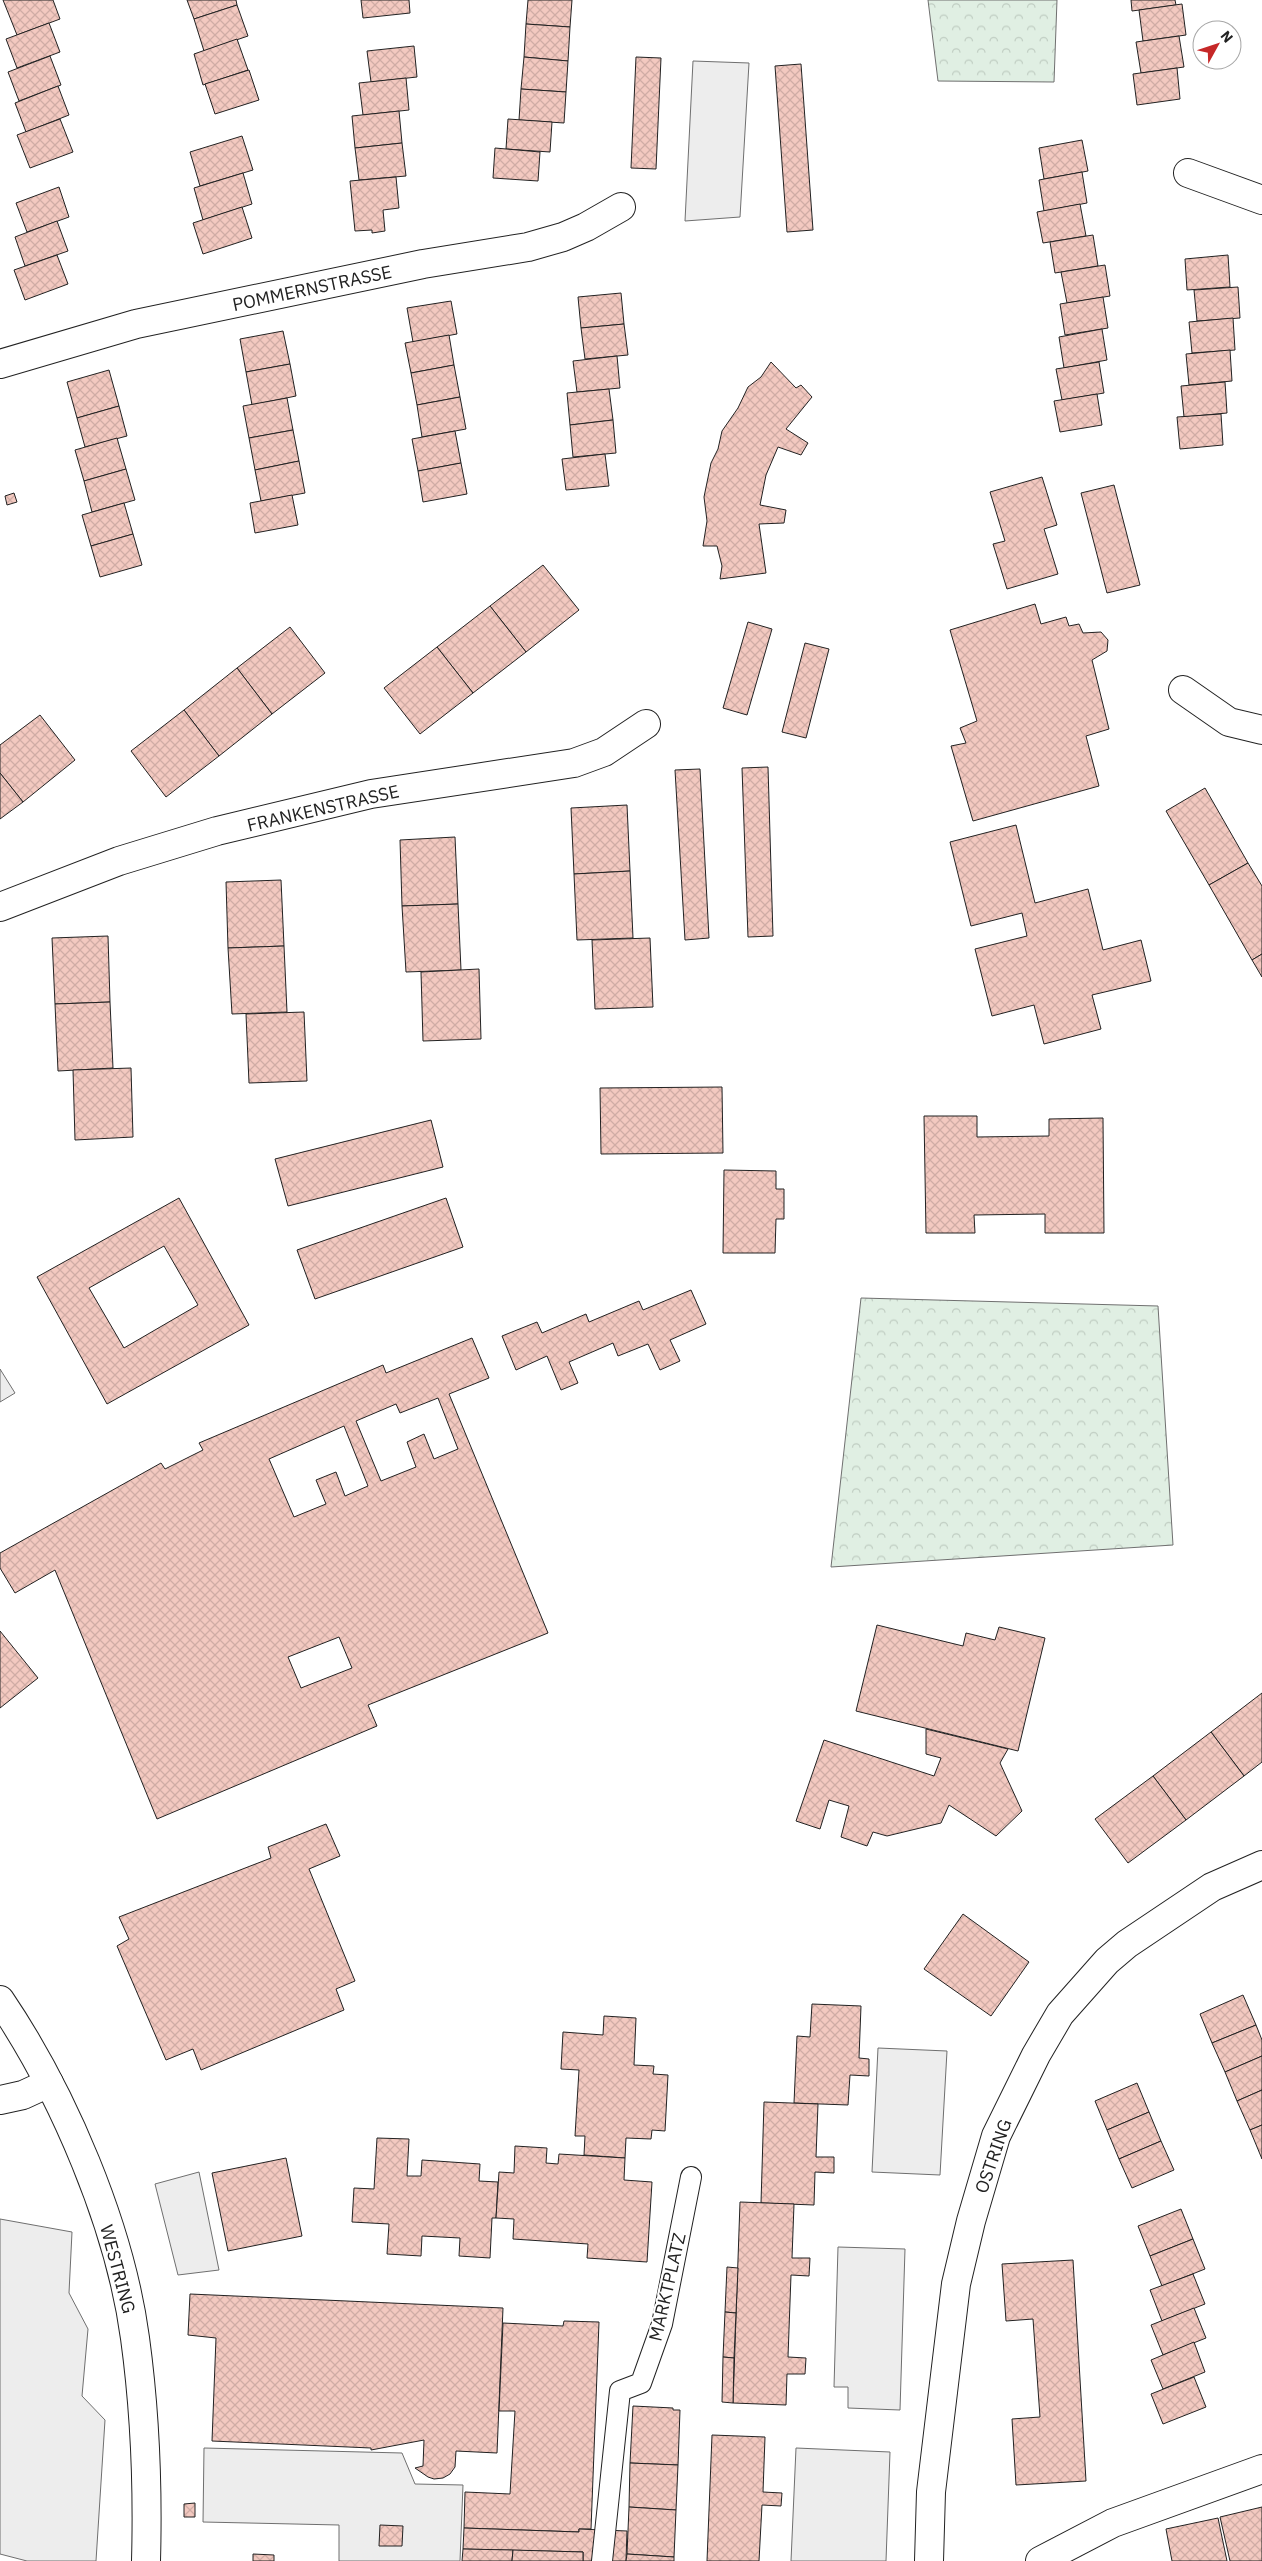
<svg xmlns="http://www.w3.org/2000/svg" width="1262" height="2561" font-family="'IBM Plex Sans',sans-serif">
	<defs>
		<pattern id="park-crowns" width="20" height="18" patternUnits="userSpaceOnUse" patternTransform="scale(1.25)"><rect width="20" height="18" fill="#e0efe3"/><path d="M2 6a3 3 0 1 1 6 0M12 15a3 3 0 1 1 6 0" fill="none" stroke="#c0cdc2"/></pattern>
		<pattern id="building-cross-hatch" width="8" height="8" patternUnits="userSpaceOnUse" patternTransform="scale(1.25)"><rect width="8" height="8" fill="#f3c9c0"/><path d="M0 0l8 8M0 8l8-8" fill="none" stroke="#d0aca5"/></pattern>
	</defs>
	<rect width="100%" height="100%" fill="#fff"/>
	<!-- park -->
	<g fill="url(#park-crowns)" stroke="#6f6f6f">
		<path d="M928 0H1057L1054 82 938 81Z"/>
		<path d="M861 1298 1158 1306 1173 1545 831 1567Z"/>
	</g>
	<!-- parking -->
	<g fill="#ededed" stroke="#6f6f6f">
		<path d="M693 61 749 63 740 217 685 221Z"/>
		<path d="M0 1369 15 1393 0 1402Z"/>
		<path d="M878 2048 947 2051 940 2175 872 2172Z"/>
		<path d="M199 2172 219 2270 178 2275 155 2184Z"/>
		<path d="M0 2219 72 2232 69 2293 88 2329 82 2396 105 2420 96 2561H27L0 2554Z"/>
		<path d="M838 2247 905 2249 900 2410 848 2408V2387H834Z"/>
		<path d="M204 2448 402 2453 415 2484 463 2485 460 2561H339V2525L203 2522Z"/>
		<path d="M796 2448 890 2452 886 2561H791Z"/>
	</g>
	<!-- building -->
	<g fill="url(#building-cross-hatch)" stroke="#222" fill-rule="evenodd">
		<path d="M3 0H53L60 19 17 35Z"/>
		<path d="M187 0H236L237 5 194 19Z"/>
		<path d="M361 0H409L410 13 363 18Z"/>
		<path d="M528 0H572L570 27 526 24Z"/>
		<path d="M1131 0H1175L1176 5 1132 11Z"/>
		<path d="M1182 4 1186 35 1143 41 1139 10Z"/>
		<path d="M237 5 248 36 204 51 194 19Z"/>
		<path d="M49 23 60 52 17 68 6 39Z"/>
		<path d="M526 24 570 27 568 61 524 57Z"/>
		<path d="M1179 36 1184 67 1141 73 1136 42Z"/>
		<path d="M237 39 248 70 203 85 194 54Z"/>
		<path d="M414 46 417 77 371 82 367 51Z"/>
		<path d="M50 56 61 85 19 101 8 72Z"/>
		<path d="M524 57 568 61 566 92 521 89Z"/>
		<path d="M636 57 661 58 656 169 631 168Z"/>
		<path d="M801 64 813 230 787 232 775 66Z"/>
		<path d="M1177 68 1180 99 1137 105 1133 74Z"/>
		<path d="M249 70 259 100 215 114 205 84Z"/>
		<path d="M406 78 409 110 363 115 359 83Z"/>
		<path d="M58 86 69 115 26 132 15 103Z"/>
		<path d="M521 89 566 92 564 123 519 120Z"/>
		<path d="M399 111 402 143 355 148 352 116Z"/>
		<path d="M60 119 73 152 30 168 17 135Z"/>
		<path d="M508 119 552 122 550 152 506 149Z"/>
		<path d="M242 136 253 170 200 186 190 152Z"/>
		<path d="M1082 140 1088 171 1044 179 1039 148Z"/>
		<path d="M402 143 406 176 359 180 355 148Z"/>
		<path d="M495 148 540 152 538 181 493 178Z"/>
		<path d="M1082 172 1087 203 1044 211 1039 180Z"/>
		<path d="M243 173 252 204 203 220 194 188Z"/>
		<path d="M396 177 399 208 383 210 385 231 372 233V230L355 231 350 181Z"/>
		<path d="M59 187 69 217 27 232 16 203Z"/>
		<path d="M1080 204 1086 236 1043 243 1037 212Z"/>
		<path d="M242 207 252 238 203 254 193 223Z"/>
		<path d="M57 221 68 251 25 266 15 237Z"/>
		<path d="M1093 235 1098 266 1055 273 1050 242Z"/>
		<path d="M57 255 68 284 25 300 14 270Z"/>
		<path d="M1228 255 1230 287 1187 290 1185 259Z"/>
		<path d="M1105 265 1110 296 1067 303 1061 272Z"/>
		<path d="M1238 287 1240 318 1197 321 1194 290Z"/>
		<path d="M621 293 624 324 581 328 578 297Z"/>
		<path d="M1103 297 1108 328 1065 335 1060 304Z"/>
		<path d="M451 301 457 334 413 342 407 308Z"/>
		<path d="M1233 318 1235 350 1192 353 1189 322Z"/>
		<path d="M624 324 628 355 585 359 581 328Z"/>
		<path d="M1102 329 1107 360 1064 368 1059 337Z"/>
		<path d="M283 331 290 364 246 372 240 339Z"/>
		<path d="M449 335 454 365 411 373 405 343Z"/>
		<path d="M1230 350 1232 381 1189 385 1186 354Z"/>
		<path d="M617 356 620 388 577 392 573 361Z"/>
		<path d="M771 362 796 388 801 385 812 397 786 429 808 443 801 455 778 447 766 475 760 505 786 510 784 523 759 524 766 573 720 579 722 566 717 546H703L707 521 704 497 711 463 718 449 722 431 738 408 748 387 761 377Z"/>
		<path d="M1099 362 1104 393 1062 400 1056 369Z"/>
		<path d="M290 364 296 396 252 405 246 372Z"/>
		<path d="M454 365 460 397 417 405 411 373Z"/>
		<path d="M109 370 119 406 77 418 67 382Z"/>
		<path d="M1225 382 1227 413 1184 417 1181 386Z"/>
		<path d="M609 389 613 420 570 425 567 393Z"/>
		<path d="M1097 394 1102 425 1060 432 1054 401Z"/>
		<path d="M460 397 466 429 422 437 417 405Z"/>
		<path d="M287 398 293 430 249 438 243 406Z"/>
		<path d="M119 406 127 436 85 447 77 418Z"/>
		<path d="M1221 414 1223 445 1180 449 1177 417Z"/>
		<path d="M613 420 616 453 573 457 570 425Z"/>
		<path d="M293 430 299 461 255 470 249 438Z"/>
		<path d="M455 431 461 463 418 471 412 439Z"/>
		<path d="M117 438 126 469 84 481 75 450Z"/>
		<path d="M605 454 609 486 566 490 562 459Z"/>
		<path d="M299 461 305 493 261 501 255 470Z"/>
		<path d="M461 463 467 494 423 502 418 471Z"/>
		<path d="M126 469 135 500 92 512 84 481Z"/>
		<path d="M1042 477 1057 525 1044 529 1058 574 1007 589 993 544 1005 541 990 492Z"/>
		<path d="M1114 485 1140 585 1107 593 1081 493Z"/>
		<path d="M14 493 17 502 7 505 5 496Z"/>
		<path d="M292 495 298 525 255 533 250 503Z"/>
		<path d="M124 503 133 534 91 546 82 515Z"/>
		<path d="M133 534 142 565 100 577 91 546Z"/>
		<path d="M543 565 579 610 526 652 490 606Z"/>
		<path d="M1035 604 1041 624 1066 617 1069 626 1079 624 1083 633 1101 632 1108 640 1107 651 1092 660 1109 729 1086 736 1099 786 973 821 951 746 966 743 960 728 977 721 950 630Z"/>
		<path d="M490 606 526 652 473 693 437 647Z"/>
		<path d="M748 622 772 629 747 715 723 708Z"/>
		<path d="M290 627 325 673 272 714 237 668Z"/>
		<path d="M805 643 829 649 806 738 782 732Z"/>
		<path d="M437 647 473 693 420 734 384 688Z"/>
		<path d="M237 668 272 714 219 756 184 710Z"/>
		<path d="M184 710 219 756 166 797 131 751Z"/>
		<path d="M40 715 75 760 23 802 0 773V745Z"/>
		<path d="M768 767 773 936 748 937 742 768Z"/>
		<path d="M700 769 709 938 685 940 675 770Z"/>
		<path d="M0 773 23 802 0 819Z"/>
		<path d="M1205 788 1248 863 1209 885 1166 811Z"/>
		<path d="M627 805 630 871 574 874 571 808Z"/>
		<path d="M1016 825 1035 903 1088 889 1103 950 1141 940 1151 981 1092 995 1101 1029 1044 1044 1034 1005 992 1016 975 949 1027 936 1022 913 971 926 950 842Z"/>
		<path d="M455 837 458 904 402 906 400 840Z"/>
		<path d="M1248 863 1262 886V954L1252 960 1209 885Z"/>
		<path d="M630 871 633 938 577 940 574 874Z"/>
		<path d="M281 880 284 946 228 948 226 882Z"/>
		<path d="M458 904 461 970 406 972 402 906Z"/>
		<path d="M108 936 110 1002 55 1004 52 938Z"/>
		<path d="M650 938 653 1007 595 1009 592 940Z"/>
		<path d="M284 946 287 1012 232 1014 228 948Z"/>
		<path d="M1262 954V977L1252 960Z"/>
		<path d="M479 969 481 1039 423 1041 421 972Z"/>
		<path d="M110 1002 113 1068 58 1071 55 1004Z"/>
		<path d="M304 1012 307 1081 249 1083 246 1014Z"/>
		<path d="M131 1068 133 1137 75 1140 73 1070Z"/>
		<path d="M722 1087 723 1153 601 1154 600 1088Z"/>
		<path d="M924 1116H977V1137L1049 1136V1119L1103 1118 1104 1233H1045V1214L974 1215 975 1233H926Z"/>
		<path d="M431 1120 443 1167 288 1206 275 1159Z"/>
		<path d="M724 1170 776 1171V1189H784V1219H776L775 1253H723Z"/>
		<path d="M179 1198 249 1325 107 1404 37 1277ZM164 1246 198 1305 124 1348 89 1288Z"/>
		<path d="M446 1198 463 1247 315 1299 297 1250Z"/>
		<path d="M691 1290 706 1324 670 1340 680 1361 660 1370 648 1344 618 1356 613 1343 569 1362 578 1383 561 1390 547 1356 516 1370 502 1336 537 1322 542 1333 586 1314 589 1322 639 1301 643 1310Z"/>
		<path d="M472 1338 489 1378 449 1394 548 1633 368 1705 377 1726 157 1819 55 1570 15 1593 0 1568V1553L161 1463 165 1469 203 1450 199 1443 383 1365 386 1373ZM438 1398 458 1449 434 1459 424 1434 407 1442 416 1467 381 1481 356 1421 396 1404 400 1413ZM344 1426 368 1486 345 1496 336 1472 316 1480 326 1504 294 1517 269 1459ZM339 1637 352 1668 301 1688 288 1657Z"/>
		<path d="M877 1625 963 1646 966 1633 995 1640 999 1627 1045 1638 1018 1751 856 1711Z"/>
		<path d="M0 1631 38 1678 0 1708Z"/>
		<path d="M1262 1693V1762L1244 1776 1211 1732Z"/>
		<path d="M926 1729 1008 1749 1000 1763 1022 1811 996 1836 949 1805 941 1823 887 1836 873 1832 867 1846 841 1837 849 1806 829 1800 820 1829 796 1821 824 1740 934 1776 941 1758 926 1754Z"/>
		<path d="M1211 1732 1244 1776 1186 1820 1153 1776Z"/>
		<path d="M1153 1776 1186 1820 1128 1863 1095 1819Z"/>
		<path d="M326 1824 340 1856 309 1869 355 1981 336 1989 344 2010 201 2070 193 2049 166 2060 117 1946 129 1939 119 1917 271 1858 268 1847Z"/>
		<path d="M963 1914 1029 1962 991 2016 924 1969Z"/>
		<path d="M1243 1995 1256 2025 1212 2043 1200 2014Z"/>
		<path d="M812 2004 861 2006 859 2058 869 2059V2076L850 2075 848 2105 794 2103 797 2036 810 2037Z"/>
		<path d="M604 2016 636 2018 634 2065 654 2066 653 2074 668 2075 665 2131 652 2130 651 2139 626 2138 625 2158 584 2155 585 2136H575L579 2070 561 2069 563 2032 603 2035Z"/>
		<path d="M1256 2025 1262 2040V2056L1225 2072 1212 2043Z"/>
		<path d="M1262 2056V2090L1237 2101 1225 2072Z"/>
		<path d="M1137 2083 1149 2112 1107 2130 1095 2101Z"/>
		<path d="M1262 2090V2125L1250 2130 1237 2101Z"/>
		<path d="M764 2102 818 2104 816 2157H834V2173L815 2172 814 2205 761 2203Z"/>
		<path d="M1149 2112 1161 2141 1119 2159 1107 2130Z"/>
		<path d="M1262 2125V2159L1250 2130Z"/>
		<path d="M377 2138 409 2139 407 2176H421L422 2160 480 2164 479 2181 498 2182 496 2218H492L490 2258 459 2256 460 2238 422 2236 421 2256 387 2254 389 2224 352 2222 354 2188 374 2189Z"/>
		<path d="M1161 2141 1174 2170 1132 2188 1119 2159Z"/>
		<path d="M515 2146 547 2148 546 2163 558 2164 559 2154 625 2158 624 2180 652 2182 647 2262 587 2258 588 2244 513 2239 514 2219 496 2218 499 2172 514 2173Z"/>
		<path d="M286 2158 302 2236 228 2251 212 2173Z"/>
		<path d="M740 2202 794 2204 792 2258H810L809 2276 791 2275 788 2357 806 2358 805 2374H787L786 2405 733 2403Z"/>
		<path d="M1181 2209 1193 2239 1150 2256 1138 2226Z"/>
		<path d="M1193 2239 1205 2269 1162 2286 1150 2256Z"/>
		<path d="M1073 2260 1086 2481 1016 2485 1012 2419 1040 2417 1033 2319 1006 2321 1002 2264Z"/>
		<path d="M727 2267 738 2268 736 2313 725 2312Z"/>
		<path d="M1193 2274 1205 2304 1162 2321 1150 2290Z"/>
		<path d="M190 2294 503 2308 497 2453 456 2451 455 2467 450 2474 443 2478 434 2479 428 2477 415 2468 423 2466 424 2440 371 2450V2448L212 2441 216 2338 188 2335Z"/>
		<path d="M1194 2308 1206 2338 1163 2355 1151 2325Z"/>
		<path d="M725 2312 736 2313 734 2358 723 2357Z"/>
		<path d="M564 2321 599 2322 591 2529H579V2532L464 2528 465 2492 510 2494 515 2411H499L503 2323 563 2326Z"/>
		<path d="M1194 2342 1205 2372 1163 2389 1151 2360Z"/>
		<path d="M723 2357 734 2358 733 2403 722 2402Z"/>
		<path d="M1194 2377 1206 2407 1163 2424 1151 2394Z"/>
		<path d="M633 2406 673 2408V2410H680L678 2465 630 2463Z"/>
		<path d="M712 2435 765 2437 763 2492 782 2493 781 2506 762 2505 759 2561H707Z"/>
		<path d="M630 2463 678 2465 676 2510 629 2507Z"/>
		<path d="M195 2503V2517H184V2504Z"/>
		<path d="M629 2507 676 2510 674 2557 627 2554Z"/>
		<path d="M1262 2507V2561H1230L1220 2517Z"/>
		<path d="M1218 2518 1227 2561H1172L1166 2529Z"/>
		<path d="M380 2525 403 2526 402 2546H379Z"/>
		<path d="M464 2528 579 2532V2529L627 2531 626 2561H583V2552L463 2549Z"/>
		<path d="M463 2549 513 2550 512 2561H462Z"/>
		<path d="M513 2550 583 2552V2561H512Z"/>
		<path d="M253 2554 274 2555V2561H253Z"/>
		<path d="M627 2554 674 2557V2561H626Z"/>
	</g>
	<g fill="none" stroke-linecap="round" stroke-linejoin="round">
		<defs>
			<path id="pedestrian" d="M602 2561 620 2391 641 2383 662 2324 691 2177"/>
			<g id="minor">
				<path d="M1188 173 1262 200"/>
				<path d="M0 364 136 324 423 264 528 247 563 237 586 227 621 207"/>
				<path d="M1183 690 1229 722 1262 730"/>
				<path d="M0 907 119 861 217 831 371 794 574 763 604 752 646 724"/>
				<path d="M0 2000C63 2093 120 2226 135 2338 145 2411 148 2487 146 2561"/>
				<path d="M0 2100 23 2095 49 2083"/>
				<path d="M929 2561 931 2492 956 2284 971 2221 996 2136 1036 2055 1060 2014 1107 1961 1127 1944 1212 1887 1262 1865"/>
				<path d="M1040 2561 1113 2523 1262 2469"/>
			</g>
		</defs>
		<!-- pedestrian casing -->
		<use href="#pedestrian" stroke="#222" stroke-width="22"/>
		<!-- minor casing -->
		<use href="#minor" stroke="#222" stroke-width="30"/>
		<!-- pedestrian -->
		<use href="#pedestrian" stroke="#fff" stroke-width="20"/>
		<!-- minor -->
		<use href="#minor" stroke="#fff" stroke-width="28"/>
	</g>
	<g text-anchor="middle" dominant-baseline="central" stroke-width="4" stroke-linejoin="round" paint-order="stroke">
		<!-- street labels -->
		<g font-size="18" fill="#222" stroke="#fff">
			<text transform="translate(312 288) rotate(-12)">POMMERNSTRASSE</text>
			<text transform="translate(323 808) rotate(-13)">FRANKENSTRASSE</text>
			<text transform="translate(993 2156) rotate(-71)">OSTRING</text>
			<text transform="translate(118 2269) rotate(75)">WESTRING</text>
			<text transform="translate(667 2287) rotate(-77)">MARKTPLATZ</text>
		</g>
	</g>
	<!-- north arrow -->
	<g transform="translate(1217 45) rotate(50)"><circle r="24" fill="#ffffff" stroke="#a7a7a7"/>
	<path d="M0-4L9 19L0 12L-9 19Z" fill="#c62828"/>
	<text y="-8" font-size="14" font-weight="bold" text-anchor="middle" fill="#222222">N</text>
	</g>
</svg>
